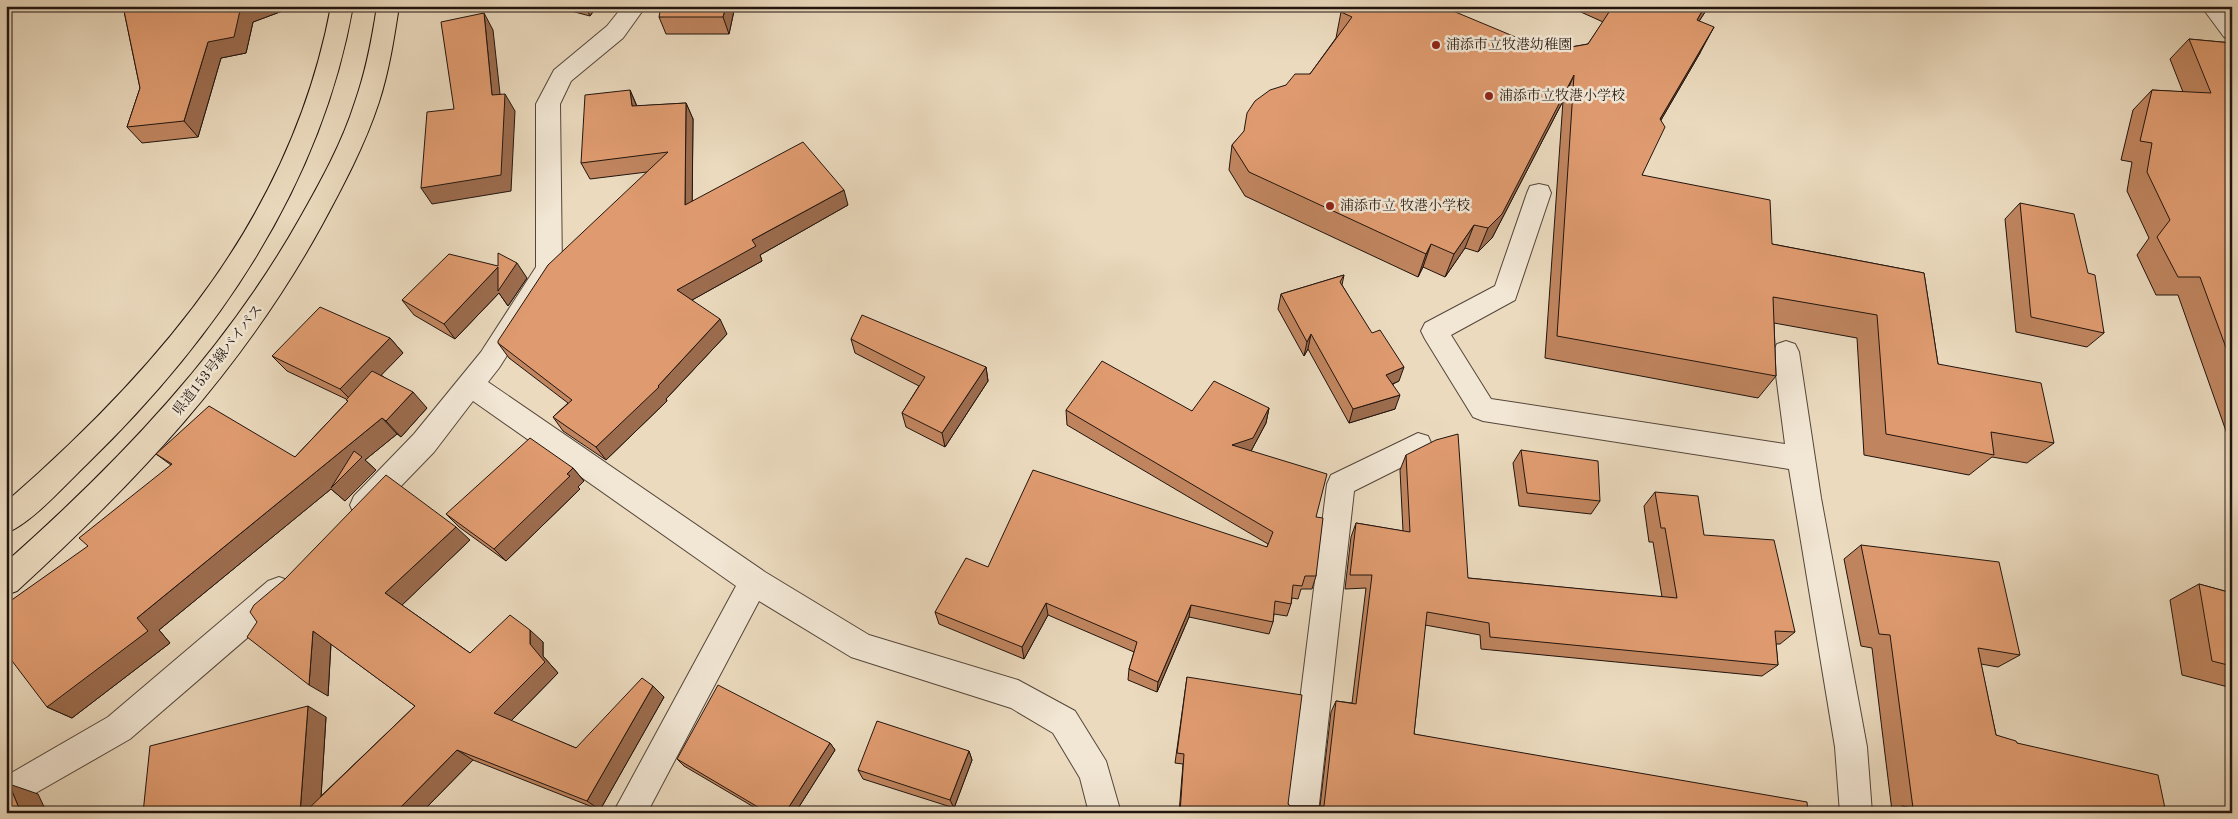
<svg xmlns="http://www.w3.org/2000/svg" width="2238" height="819" font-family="'Old Standard TT','Noto Serif JP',serif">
	<rect width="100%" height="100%" fill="#ebdabe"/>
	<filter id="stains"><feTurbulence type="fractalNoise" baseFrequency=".004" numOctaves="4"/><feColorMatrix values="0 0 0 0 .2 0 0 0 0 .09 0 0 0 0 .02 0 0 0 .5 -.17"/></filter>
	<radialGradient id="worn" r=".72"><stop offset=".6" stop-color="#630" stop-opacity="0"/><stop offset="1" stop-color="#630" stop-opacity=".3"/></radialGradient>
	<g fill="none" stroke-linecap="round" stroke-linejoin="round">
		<defs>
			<g id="minor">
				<path d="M623 6H646L623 38 571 81 560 104 562 269 499 368 488 382 765 572 869 635 1018 680 1075 711 1106 761 1121 813H1089L1080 778 1053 733 1011 708 851 657 759 601 647 813H613L736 586 473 401 434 452 374 514 364 518 354 514 350 505 354 496 414 434 481 352 536 267V104L554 70 607 26Z"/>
				<path d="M2201 6H2224L2232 15V39L2224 37Z"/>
				<path d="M1539 184 1548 186 1551 193 1515 300 1451 335 1491 399 1785 444 1773 352 1777 344 1786 341 1795 344 1799 352 1821 498 1867 747 1872 813H1840L1835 747 1789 469 1483 421 1473 417 1425 339 1421 331 1425 323 1495 286 1527 193 1530 186Z"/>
				<path d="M1418 433 1428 436 1432 445 1428 454 1354 491 1318 813H1286L1327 484 1331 475Z"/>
				<path d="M279 577 290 581 294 591 290 601 130 739 6 810V776L108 717 268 581Z"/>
			</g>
			<g id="major">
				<path d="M331 6H353C321 187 216 339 86 465 66 484 31 524 6 533V502C162 366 292 214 331 6Z"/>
				<path d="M377 6H399C394 39 389 71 379 102 365 145 343 186 322 225 243 369 137 481 17 591L6 595V562C120 461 225 351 300 218 321 181 342 143 355 102 366 71 372 39 377 6Z"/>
			</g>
		</defs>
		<!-- minor casing -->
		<use href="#minor" stroke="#54463a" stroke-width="2"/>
		<!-- major casing -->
		<use href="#major" stroke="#21140e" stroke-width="2"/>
		<!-- minor -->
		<use href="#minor" fill="#f2e7d5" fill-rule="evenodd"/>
		<!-- major -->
		<use href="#major" fill="#ebdabe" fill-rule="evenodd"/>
	</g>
	<!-- wall -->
	<g fill="#c0855f" stroke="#21140e">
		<path d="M123 6H296L253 22 246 53 221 58 198 137 142 143 127 127 140 88Z"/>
		<path d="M552 6H597L590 16Z"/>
		<path d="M735 6 729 34H666L659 17Z"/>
		<path d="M1571 6H1709L1699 21 1700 53 1661 120 1642 175 1772 244 1924 273 1938 364 2054 443 2027 463 1992 457 1969 475 1864 455 1857 338 1774 323 1776 376 1758 398 1545 358 1563 101 1492 238 1478 252 1465 248 1445 277 1423 267 1418 277 1245 196 1229 170 1232 145 1286 85 1310 74 1336 38 1341 12 1549 51 1588 44 1603 22 1572 8Z"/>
		<path d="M2227 6H2232V12Z"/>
		<path d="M2189 39 2232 43V448L2178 295H2156L2137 255 2149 238 2127 191 2132 162 2121 160 2133 110 2152 90 2183 92 2170 59Z"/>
		<path d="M630 90 637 106 686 103 693 119 692 201 848 205 760 255 762 261 692 300 727 334 666 399 667 401 606 460 563 431 553 417 568 403 509 358 498 343 647 172 590 179 581 163Z"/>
		<path d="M2020 203 2088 273 2104 333 2087 347 2016 332 2005 219Z"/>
		<path d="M1344 275 1342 285 1399 381 1393 384 1395 409 1349 423 1308 349 1304 356 1278 309 1281 294Z"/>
		<path d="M527 278 508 306 499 293 455 339 414 315 402 300Z"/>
		<path d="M390 338 403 353 381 375 427 408 401 437 397 434 365 460 376 470 345 501 331 489 159 630 170 643 72 718 47 707 88 546 171 465 156 454 295 457 348 401 346 399 287 371 272 356Z"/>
		<path d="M851 339 986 367 988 381 945 447 906 427 902 413 919 386 855 353Z"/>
		<path d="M1269 408 1266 423 1251 451 1316 517V576L1312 589H1301L1298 599 1292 598 1291 604 1287 616 1274 614 1273 622 1269 634 1189 617 1157 692 1128 680 1129 669 1134 652 1048 615 1024 659 939 624 935 612 988 567 1267 547 1268 544 1067 425 1066 410 1192 411Z"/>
		<path d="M1521 450 1600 501 1591 514 1519 506 1513 463Z"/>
		<path d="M1406 455 1468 578 1662 597 1653 542H1649L1644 506 1655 492 1704 535 1795 632 1780 644H1776L1778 665 1762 676 1481 649 1480 635 1425 625 1414 734 1808 813H1179L1183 764 1175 763 1187 677 1290 806H1320L1331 712 1336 701 1352 703 1366 588 1345 589 1351 537 1356 523 1403 531 1400 470Z"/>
		<path d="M573 468 584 481 578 487 580 489 506 561 459 527 446 514Z"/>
		<path d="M470 540 402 605 470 653 543 642V656L558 673 511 721 576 748 653 686 664 697 600 810 473 760 421 813H143L326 717 321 796 415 706 331 644 328 696 257 622 285 579Z"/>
		<path d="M1861 545 2020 655 1998 667 1981 664 1996 735 2017 743 2166 813H1887L1892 811 1872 648 1861 646 1844 559Z"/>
		<path d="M2199 584 2232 593V688L2182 675 2170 600Z"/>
		<path d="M830 743 835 750 795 813H764L684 766 677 759Z"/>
		<path d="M969 751 972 760 954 808 863 779 858 770Z"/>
	</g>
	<!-- shaded-wall -->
	<g fill="#9c6c4e" stroke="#21140e">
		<path d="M241 6H296L253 22 246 53 221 58 198 137 184 121 208 42Z"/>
		<path d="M585 6H597L590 16Z"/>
		<path d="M726 6H735L729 34 723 17Z"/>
		<path d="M1705 6H1709L1683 46 1697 20Z"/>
		<path d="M484 13 493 30 502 112 492 95Z"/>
		<path d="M1714 27 1700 53 1647 144 1660 119Z"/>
		<path d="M1574 75 1563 101 1492 238 1478 252 1488 228Z"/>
		<path d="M630 90 637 107 632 106Z"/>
		<path d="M505 94 515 111 511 191 432 204 421 188Z"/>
		<path d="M686 103 693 119 692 221 685 205Z"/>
		<path d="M844 190 848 205 760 255 762 261 685 304 677 290 752 240Z"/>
		<path d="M1474 225 1465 248 1445 277 1454 254Z"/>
		<path d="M1431 244 1423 267 1418 277 1426 254Z"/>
		<path d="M517 263 527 278 508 306 499 293 455 339 444 324 498 267Z"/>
		<path d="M720 319 727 334 666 399 667 401 606 460 596 447 658 386Z"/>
		<path d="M1311 334 1308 349 1304 356 1307 342Z"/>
		<path d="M390 338 403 353 354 403 340 389Z"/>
		<path d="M986 367 988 381 945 447 942 433Z"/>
		<path d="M1404 367 1399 381 1381 389 1386 375Z"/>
		<path d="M413 392 427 408 401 437 386 421Z"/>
		<path d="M1400 395 1395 409 1349 423 1353 409Z"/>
		<path d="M1269 408 1266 423 1250 453 1232 445Z"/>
		<path d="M382 418 397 434 365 460 376 470 345 501 331 489 159 630 170 643 72 718 47 707 137 618Z"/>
		<path d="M573 468 584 481 578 487 580 489 506 561 494 549Z"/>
		<path d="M456 527 470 540 402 605 385 593Z"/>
		<path d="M1046 603 1048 615 1024 659 1022 647Z"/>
		<path d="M1191 605 1189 617 1157 692 1158 682Z"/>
		<path d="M530 630 543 642V656L558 673 508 724 494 713 530 644Z"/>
		<path d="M313 631 331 642 328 696 309 685Z"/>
		<path d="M653 686 664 697 600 810 587 801Z"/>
		<path d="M308 706 326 717 320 813H300Z"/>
		<path d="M830 743 835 750 795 813H785Z"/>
		<path d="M457 750 473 760 421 813H395Z"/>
		<path d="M969 751 972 760 954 808 950 800Z"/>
		<path d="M9 784 38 794 47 813H21Z"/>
	</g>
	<!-- building -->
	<g fill="#df9b6f" stroke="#21140e">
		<path d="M123 6H241L234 37 208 42 184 121 127 127 140 88Z"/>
		<path d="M661 6H726L723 17H659Z"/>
		<path d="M1346 6H1441L1549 51 1588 44 1613 6H1705L1697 20 1714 27 1660 119 1665 127 1642 175 1770 200 1772 244 1924 273 1938 364 2041 383 2054 443 1991 432 1994 455 1886 434 1877 315 1773 297 1776 376 1557 336 1574 75 1502 214 1488 228 1474 225 1454 254 1431 244 1426 254 1249 172 1232 145 1244 131 1247 113 1255 101 1270 90 1286 85 1295 74H1310L1352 17 1341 12Z"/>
		<path d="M484 13 492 95 505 94 501 175 421 188 427 112 454 109 441 22Z"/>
		<path d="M2189 39 2232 43V364L2200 277H2178L2157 237 2170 220 2147 172 2152 143 2140 141 2152 90 2211 93Z"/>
		<path d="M630 90 632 106 686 103 685 205 803 142 844 190 752 240 756 246 677 290 720 319 658 386 659 387 596 447 553 417 572 400 498 343V341L548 265 668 152 581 163 585 95Z"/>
		<path d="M2020 203 2074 214 2088 273 2095 275 2104 333 2031 317Z"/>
		<path d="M498 253 517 263 498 291V267L444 324 402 300 449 254 498 266Z"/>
		<path d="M1344 275 1340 282 1372 333 1380 330 1404 367 1386 375 1400 395 1353 409 1311 334 1307 342 1281 294Z"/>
		<path d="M320 307 390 338 340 389 272 356Z"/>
		<path d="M862 315 986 367 942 433 902 413 925 377 851 339Z"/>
		<path d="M1102 361 1192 411 1214 381 1269 408 1253 438 1232 445 1327 474 1316 517 1323 518 1316 576H1305L1302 586 1293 585 1291 604 1275 601 1273 622 1191 605 1158 682 1129 669 1137 642 1046 603 1022 647 935 612 966 558 988 567 1033 470 1267 547 1273 532 1066 410Z"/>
		<path d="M372 371 413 392 386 421 382 418 137 618 148 631 47 707 6 653V604L88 546 79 538 172 464 156 454 209 406 295 457 348 401 346 400Z"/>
		<path d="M1458 434 1468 578 1677 598 1665 528H1661L1655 492 1698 496 1704 535 1774 540 1795 632 1775 631 1778 665 1490 637 1489 623 1427 612 1414 734 1807 802 1808 813H1473L1457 810V813H1180L1184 754 1177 753 1187 677 1302 695 1288 804 1290 806H1324L1336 701 1356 704 1372 575H1350L1356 523 1410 532 1406 455 1436 440Z"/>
		<path d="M530 438 573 468 567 474 570 476 494 549 446 514Z"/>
		<path d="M1521 450 1598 461 1600 501 1527 493Z"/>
		<path d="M354 451 362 457 331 488Z"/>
		<path d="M386 475 456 527 385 593 470 653 510 615 530 630V644L545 662 494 713 576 748 642 678 653 686 587 801 457 750 395 813H304L415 706 313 631 309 685 247 637 257 622 250 612 254 605 285 579Z"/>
		<path d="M1861 545 1999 562 2020 655 1978 648 1996 735 2016 741 2017 743 2158 775 2166 813H1903L1902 806 1913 808 1890 635 1879 634Z"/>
		<path d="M2199 584 2232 593V666L2212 661Z"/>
		<path d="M718 685 830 743 785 813H768L677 759Z"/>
		<path d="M308 706 300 813H143L150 746Z"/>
		<path d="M877 721 969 751 950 800 858 770Z"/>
		<path d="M9 784 21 813H6V785Z"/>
	</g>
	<!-- markers -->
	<g fill="#8f2418" stroke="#f2e7d5" stroke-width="2">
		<circle cx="1436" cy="45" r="5"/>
		<circle cx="1489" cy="96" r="5"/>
		<circle cx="1330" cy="206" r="5"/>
	</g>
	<g text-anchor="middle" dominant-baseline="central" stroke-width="5" stroke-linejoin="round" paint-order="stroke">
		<!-- poi labels -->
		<g font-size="14" fill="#21140e" stroke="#f2e7d5" text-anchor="start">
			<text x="1446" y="45">浦添市立牧港幼稚園</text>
			<text x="1499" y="96">浦添市立牧港小学校</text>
			<text x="1340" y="206">浦添市立 牧港小学校</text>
		</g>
		<!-- street labels -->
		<g font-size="14" fill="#21140e" stroke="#f2e7d5">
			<text transform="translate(218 360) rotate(-52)">県道153号線バイパス</text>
		</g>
	</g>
	<!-- margin -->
	<rect width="2238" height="819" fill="none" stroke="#ebdabe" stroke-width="25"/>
	<rect x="8" y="8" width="2223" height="804" fill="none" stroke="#21140e" stroke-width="2.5"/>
	<rect x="12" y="12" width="2213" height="794" fill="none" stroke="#21140e"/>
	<rect width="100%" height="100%" filter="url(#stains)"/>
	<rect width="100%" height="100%" fill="url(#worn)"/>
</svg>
